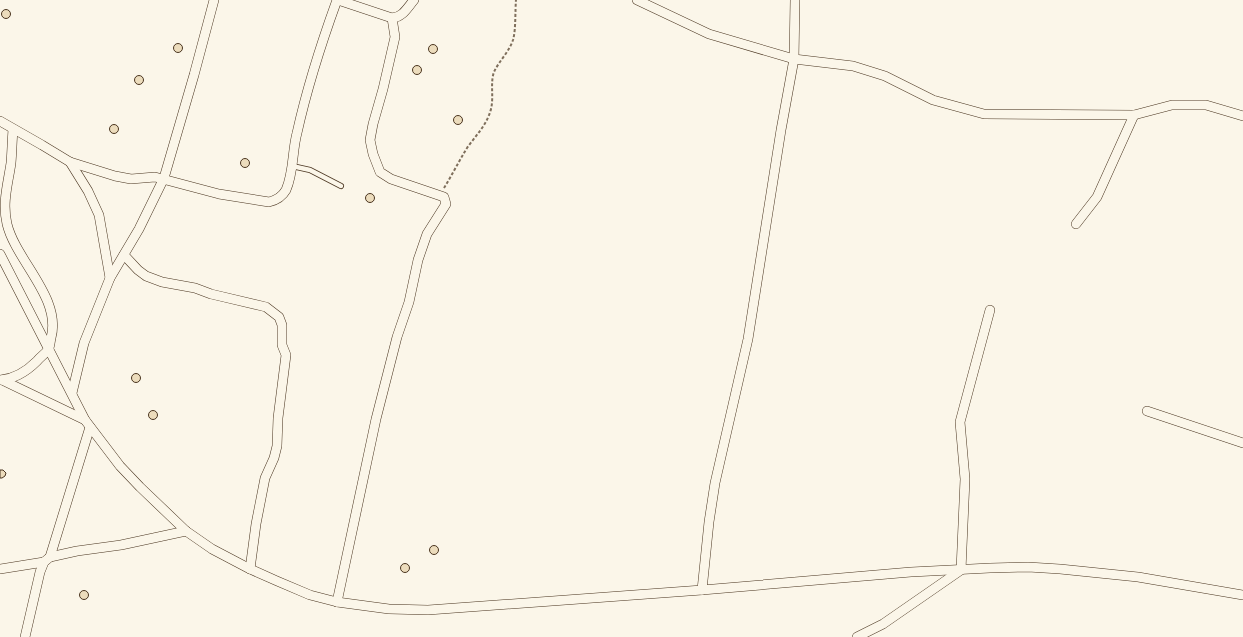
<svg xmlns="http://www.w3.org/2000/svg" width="1243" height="637" font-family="'Varela Round',sans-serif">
	<rect width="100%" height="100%" fill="#fbf6e9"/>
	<!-- building -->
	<g fill="#ecdcbc" stroke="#4a3520">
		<circle cx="6" cy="14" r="4.5"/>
		<circle cx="178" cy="48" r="4.5"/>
		<circle cx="433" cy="49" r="4.5"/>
		<circle cx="417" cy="70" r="4.5"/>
		<circle cx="139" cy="80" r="4.5"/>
		<circle cx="458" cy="120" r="4.5"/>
		<circle cx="114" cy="129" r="4.5"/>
		<circle cx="245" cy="163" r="4.5"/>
		<circle cx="370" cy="198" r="4.5"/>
		<circle cx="136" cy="378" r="4.5"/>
		<circle cx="153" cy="415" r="4.5"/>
		<path d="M0 470H3L6 473 5 476 2 478H0Z"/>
		<circle cx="434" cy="550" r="4.5"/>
		<circle cx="405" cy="568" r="4.5"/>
		<circle cx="84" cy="595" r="4.5"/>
	</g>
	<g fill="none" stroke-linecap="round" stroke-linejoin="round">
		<defs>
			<path id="service" d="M292 166 310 170 341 186"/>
			<g id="minor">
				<path d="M338 0 392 18C403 17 407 8 414 0"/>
				<path d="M637 0 709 34 794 59 853 66 885 76 933 100 984 114 1134 115 1172 105H1206L1243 116"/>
				<path d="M0 121 42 145 70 162 88 191 99 215 110 278"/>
				<path d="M70 162 115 176 131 179 155 177 219 194 269 202C277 200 282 197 286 190 294 172 292 151 297 133 307 88 321 44 337 0"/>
				<path d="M1076 224 1097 197 1134 115"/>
				<path d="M0 254 85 420 120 466 140 487 186 531 212 549 250 569 277 581 310 595 337 602 389 609 428 610 702 590 911 572 990 568 1028 567 1060 569 1138 577 1243 595"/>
				<path d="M124 255 138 270 146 276 162 282 195 288 211 294 266 307 279 317 282 325V345L286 355 278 418 277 446 274 458 265 478 256 524 250 569"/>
				<path d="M0 380C14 379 27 371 37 361 40 357 45 354 48 350 50 347 50 342 51 338 62 298 16 261 7 224 2 202 8 184 11 163 12 152 12 141 13 130"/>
				<path d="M2 380 85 420"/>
				<path d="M72 393 84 343 110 278 139 229 164 178 194 75 214 0"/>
				<path d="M1147 411 1243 443"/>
				<path d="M50 557 90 427"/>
				<path d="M0 569 44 562"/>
				<path d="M702 590 709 522 715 483 748 339 781 130 794 59 795 0"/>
				<path d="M337 602 376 419 397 337 409 302 418 260 427 234 446 204 444 197 391 179 380 172 373 154 370 140 373 124 383 89 395 37 392 18"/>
				<path d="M25 637 40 572 44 562 50 557 77 551 121 545 186 531"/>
				<path d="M857 637 883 624 961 570 965 479 960 422 990 310"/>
			</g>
		</defs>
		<!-- service casing -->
		<use href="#service" stroke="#4a3520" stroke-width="6"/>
		<!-- minor casing -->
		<use href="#minor" stroke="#4a3520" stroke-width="10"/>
		<!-- path -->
		<path stroke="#7f6f5c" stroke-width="2" stroke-dasharray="3 2" stroke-linecap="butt" d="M444 188C452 175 459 161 467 148 476 135 487 125 491 109 494 97 490 83 494 72 499 61 509 52 513 40 516 30 515 11 516 0"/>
		<!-- service -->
		<use href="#service" stroke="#fbf6e9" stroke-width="4.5"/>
		<!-- minor -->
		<use href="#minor" stroke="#fbf6e9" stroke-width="9"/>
	</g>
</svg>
